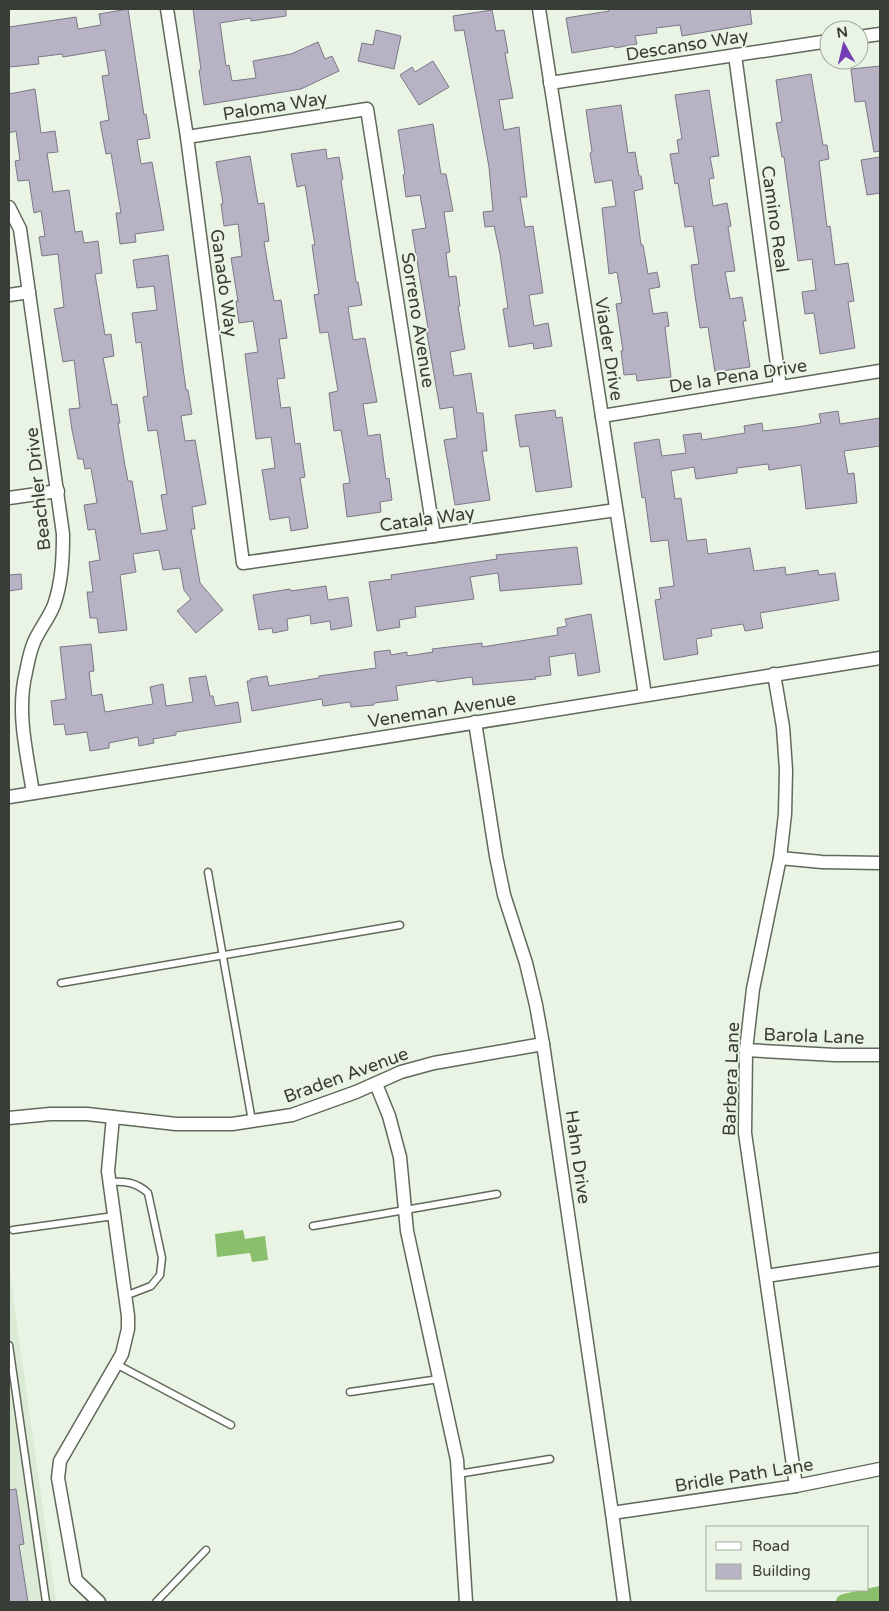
<svg xmlns="http://www.w3.org/2000/svg" width="889" height="1611" font-family="'Varela Round',sans-serif">
	<rect width="100%" height="100%" fill="#e9f4e4"/>
	<!-- built -->
	<path fill="#dcebd5" d="M9 1267 56 1602H9Z"/>
	<!-- water -->
	<path fill="#8abf6c" d="M243 1230 245 1239 265 1236 268 1260 252 1262 250 1253 217 1257 215 1234Z"/>
	<g fill="none" stroke-linecap="round" stroke-linejoin="round">
		<!-- canal -->
		<path stroke="#8abf6c" stroke-width="16" d="M844 1602 880 1594"/>
	</g>
	<!-- building -->
	<g fill="#b8b3c4" stroke="#7c7887">
		<path d="M128 9 144 115 146 114 150 138 137 140 141 164 152 162 164 230 135 234 136 242 120 244 116 213H121L111 153 106 154 100 122 109 120 102 76 109 75 105 50 63 57 62 54 38 57 39 64 9 67V27L76 17 78 29 101 25 99 14Z"/>
		<path d="M193 9H286V16L251 21V18L220 23 226 66 229 65 232 81 256 78 253 61 291 54 318 42 325 59 332 56 339 71 301 89 204 105 199 70H201Z"/>
		<path d="M608 9H750L752 24 682 36 680 25 656 28 657 33 635 36 637 44 615 48 614 46 572 53 566 18 609 11Z"/>
		<path d="M492 10 496 31 504 30 508 53H505L513 98 499 100 504 130 519 127 527 197H520L525 227 533 226 543 293 529 295 534 326 548 323 552 346 534 349 533 343 509 347 503 309 508 308 500 254 494 226 485 227 483 212 493 211 489 167 464 30 455 31 453 16Z"/>
		<path d="M376 30 401 36 394 69 358 61 362 43 373 45Z"/>
		<path d="M433 61 449 87 419 105 400 75 412 67 415 72Z"/>
		<path d="M880 66V151L874 152 865 101 855 102 851 69Z"/>
		<path d="M811 74 823 145H827L829 159 819 161 827 227 830 226 835 265 848 263 854 301 848 302 855 348 820 354 814 313 805 314 802 292 816 290 812 259 798 261 784 157H782L776 123 782 122 776 80Z"/>
		<path d="M35 89 41 133 55 131 58 152 47 153 53 192 69 190 75 232 82 231 84 243 98 241 102 273 95 274 105 335 111 334 114 356 103 358 112 405 117 404 120 423H118L124 460 128 481H132L141 534 167 530 161 495 167 494 157 430 148 431 143 397 148 396 141 342 136 343 132 313 157 310 154 286 137 288 133 260 168 255 186 390H188L192 414 181 416 185 441 195 440 206 504 192 507 195 529H191L200 583 223 610 196 633 177 611 191 599 184 590 180 568 163 570 159 550 133 554 136 572 120 575 127 630 99 633 97 618H90L87 592H93L89 562 100 560 95 529 88 530 84 505 97 503 91 468 85 469 83 459H78L72 430 69 409 80 408 74 360 63 362 54 309 64 307 58 254 42 256 39 237 45 236 41 211 34 213 29 180 18 181 15 161 20 160 16 131 9 133V94Z"/>
		<path d="M709 90 719 156 710 157 714 178 709 179 713 206 727 203 731 226 728 227 735 271 725 272 730 299 742 297 746 321H743L750 367 715 372 708 327 700 328 695 295 691 265 699 264 693 226 685 227 678 183 675 184 670 154 679 153 677 140 682 139 675 95Z"/>
		<path d="M621 105 628 153 635 152 639 176H641L643 189 634 191 641 245H643L648 274 657 272 660 287 649 289 653 314 667 312 669 326 665 327 671 377 637 381 636 374 624 375 621 351H623L616 304 622 303 617 272 609 274 602 208 616 206 612 180 595 183 590 153 592 152 586 110Z"/>
		<path d="M433 124 441 174H446L453 211 444 212 450 252 446 253 449 277 456 276 460 306H458L465 349 450 352 454 376 471 373 477 413H483L487 451H482L490 500 455 505 444 440 457 438 453 407 440 409 426 328H428L412 230 426 228 420 195 406 197 403 175 405 174 398 130Z"/>
		<path d="M326 149 327 159 339 157 343 179 341 180 356 282H358L362 305 348 307 353 340 365 338 377 402 363 404 368 436 380 434 386 479 389 478 392 500 380 502 381 512 347 517 343 484 350 483 341 430 334 431 329 393 338 391 328 332 320 333 314 295 319 294 312 245H315L305 185 297 187 291 154Z"/>
		<path d="M250 156 258 204 264 203 269 241 264 242 274 301 281 300 287 338 279 339 285 378 277 379 281 408 290 407 295 444 300 443 305 477 300 478 308 528 291 531 289 517 270 520 262 470 275 468 271 437 256 439 245 354 258 352 253 321 239 323 236 301H238L231 258 242 256 238 224 224 226 221 204 223 203 216 162Z"/>
		<path d="M880 157V193L867 195 861 160Z"/>
		<path d="M555 410 556 418 562 417 572 487 536 492 529 446 520 447 515 415Z"/>
		<path d="M838 411 840 424 880 418V446L844 451 848 474 854 473 857 503 806 509 801 465 769 470 768 464 737 468V473L696 479 694 467 671 471 675 499 681 498 687 541 706 539 708 554 750 548 754 571 785 567 786 575 818 570 819 575 835 573 839 600 760 613 763 628 745 631 743 624 711 629 712 636 696 639 698 654 664 660 655 600 661 599 659 588 674 586 668 540 651 542 645 497 642 498 634 443 659 439 662 456 686 453 683 435 701 433 702 440 745 433 744 426 762 423 763 431 797 427 821 423 819 414Z"/>
		<path d="M577 547 582 584 500 591 498 573 470 577 474 599 415 607 416 617 399 620 400 627 377 631 369 582 392 579 391 575 497 559 496 555Z"/>
		<path d="M21 574 22 589 9 591V575Z"/>
		<path d="M326 586 328 600 348 597 352 626 331 630 330 621 311 624 310 615 287 619 288 630 273 633 272 628 259 630 253 595 290 589 291 591Z"/>
		<path d="M591 614 600 672 578 676 575 653 549 657 551 675 535 677 536 679 473 685 472 677 437 682 436 680 396 686 398 700 374 703V705L351 707 350 702 323 706 322 699 252 711 247 681H251L250 679 267 676 269 686 319 678V676L376 668 374 652 390 650 391 655 407 652V656L433 652 432 649 482 643V647L558 635 557 628 567 626 565 619Z"/>
		<path d="M91 644 94 671 89 672 92 696 102 694 105 712 153 704 150 687 163 684 166 706 193 702 189 678 206 676 210 696H213L215 706 238 702 241 722 176 732V735L153 739 154 743 139 746 138 737 109 743V748L90 751 87 732 66 735 64 724 54 725 51 701 66 699 60 647Z"/>
		<path d="M16 1489 24 1544 19 1545 28 1602H9V1490Z"/>
	</g>
	<g fill="none" stroke-linecap="round" stroke-linejoin="round">
		<defs>
			<g id="service">
				<path d="M208 872 252 1121"/>
				<path d="M61 983 400 925"/>
				<path d="M109 1182C125 1181 136 1182 148 1193L162 1258 160 1275 151 1286 125 1296"/>
				<path d="M313 1226 497 1194"/>
				<path d="M13 1230 114 1216"/>
				<path d="M9 1345 46 1602"/>
				<path d="M116 1364 231 1425"/>
				<path d="M350 1392 439 1379"/>
				<path d="M458 1474 550 1459"/>
				<path d="M156 1602 206 1550"/>
			</g>
			<g id="minor">
				<path d="M167 9 187 137 243 563 616 510"/>
				<path d="M539 9 645 695"/>
				<path d="M859 37 880 34"/>
				<path d="M735 55 780 387"/>
				<path d="M550 83 829 41"/>
				<path d="M187 137 367 109 434 536"/>
				<path d="M9 207 20 229 63 534C63 558 62 582 54 605 49 618 39 630 34 642 30 651 28 662 26 672 16 712 27 754 33 793"/>
				<path d="M9 295 29 292"/>
				<path d="M602 416 880 371"/>
				<path d="M9 498 58 491"/>
				<path d="M774 674 783 727 786 770 785 814 780 858 753 989 746 1050 745 1133 796 1486"/>
				<path d="M475 722 496 856 504 895 526 963 536 1005 543 1044 612 1513 624 1602"/>
				<path d="M9 797 880 658"/>
				<path d="M780 858 822 862 880 863"/>
				<path d="M746 1050 835 1055H880"/>
				<path d="M376 1084 389 1116 400 1157 407 1231 457 1460 466 1602"/>
				<path d="M9 1118 50 1114H87L176 1124H232L292 1115 356 1092 401 1072 434 1063 543 1044"/>
				<path d="M766 1276 880 1259"/>
				<path d="M612 1513 796 1486 880 1469"/>
				<path d="M99 1602 76 1580 58 1478 60 1461 122 1354 128 1329V1316L108 1171 113 1117"/>
			</g>
		</defs>
		<!-- service casing -->
		<use href="#service" stroke="#60695b" stroke-width="9"/>
		<!-- minor casing -->
		<use href="#minor" stroke="#60695b" stroke-width="15"/>
		<!-- service -->
		<use href="#service" stroke="#fff" stroke-width="6"/>
		<!-- minor -->
		<use href="#minor" stroke="#fff" stroke-width="12"/>
	</g>
	<g text-anchor="middle" dominant-baseline="central" stroke-width="4" stroke-linejoin="round" paint-order="stroke">
		<!-- street labels -->
		<g font-size="18" fill="#393d37" stroke="#e9f4e4">
			<text transform="translate(687 45) rotate(-9)">Descanso Way</text>
			<text transform="translate(275 106) rotate(-9)">Paloma Way</text>
			<text transform="translate(775 219) rotate(82)">Camino Real</text>
			<text transform="translate(224 283) rotate(82)">Ganado Way</text>
			<text transform="translate(418 320) rotate(81)">Sorreno Avenue</text>
			<text transform="translate(609 349) rotate(81)">Viader Drive</text>
			<text transform="translate(738 376) rotate(-9)">De la Pena Drive</text>
			<text transform="translate(38 489) rotate(-96)">Beachler Drive</text>
			<text transform="translate(427 519) rotate(-8)">Catala Way</text>
			<text transform="translate(442 710) rotate(-9)">Veneman Avenue</text>
			<text transform="translate(814 1036) rotate(2)">Barola Lane</text>
			<text transform="translate(346 1075) rotate(-20)">Braden Avenue</text>
			<text transform="translate(731 1079) rotate(-88)">Barbera Lane</text>
			<text transform="translate(578 1157) rotate(82)">Hahn Drive</text>
			<text transform="translate(744 1475) rotate(-9)">Bridle Path Lane</text>
		</g>
	</g>
	<!-- border -->
	<rect width="889" height="1611" fill="none" stroke="#393d37" stroke-width="20"/>
	<!-- legend -->
	<rect x="706" y="1526" width="162" height="65" fill="#e9f4e4" stroke="#a3ab9f"/>
	<rect x="716" y="1542" width="25" height="8" fill="#ffffff" stroke="#a3ab9f"/>
	<text x="752" y="1551" font-size="15" fill="#393d37">Road</text>
	<rect x="716" y="1564" width="25" height="15" fill="#b8b3c4" stroke="#a3ab9f"/>
	<text x="752" y="1576" font-size="15" fill="#393d37">Building</text>
	<!-- north arrow -->
	<g transform="translate(844 45) rotate(352)"><circle r="24" fill="#e9f4e4" stroke="#a3ab9f"/>
	<path d="M0-4L9 19L0 12L-9 19Z" fill="#713db4"/>
	<text y="-8" font-size="14" font-weight="bold" text-anchor="middle" fill="#393d37">N</text>
	</g>
</svg>
